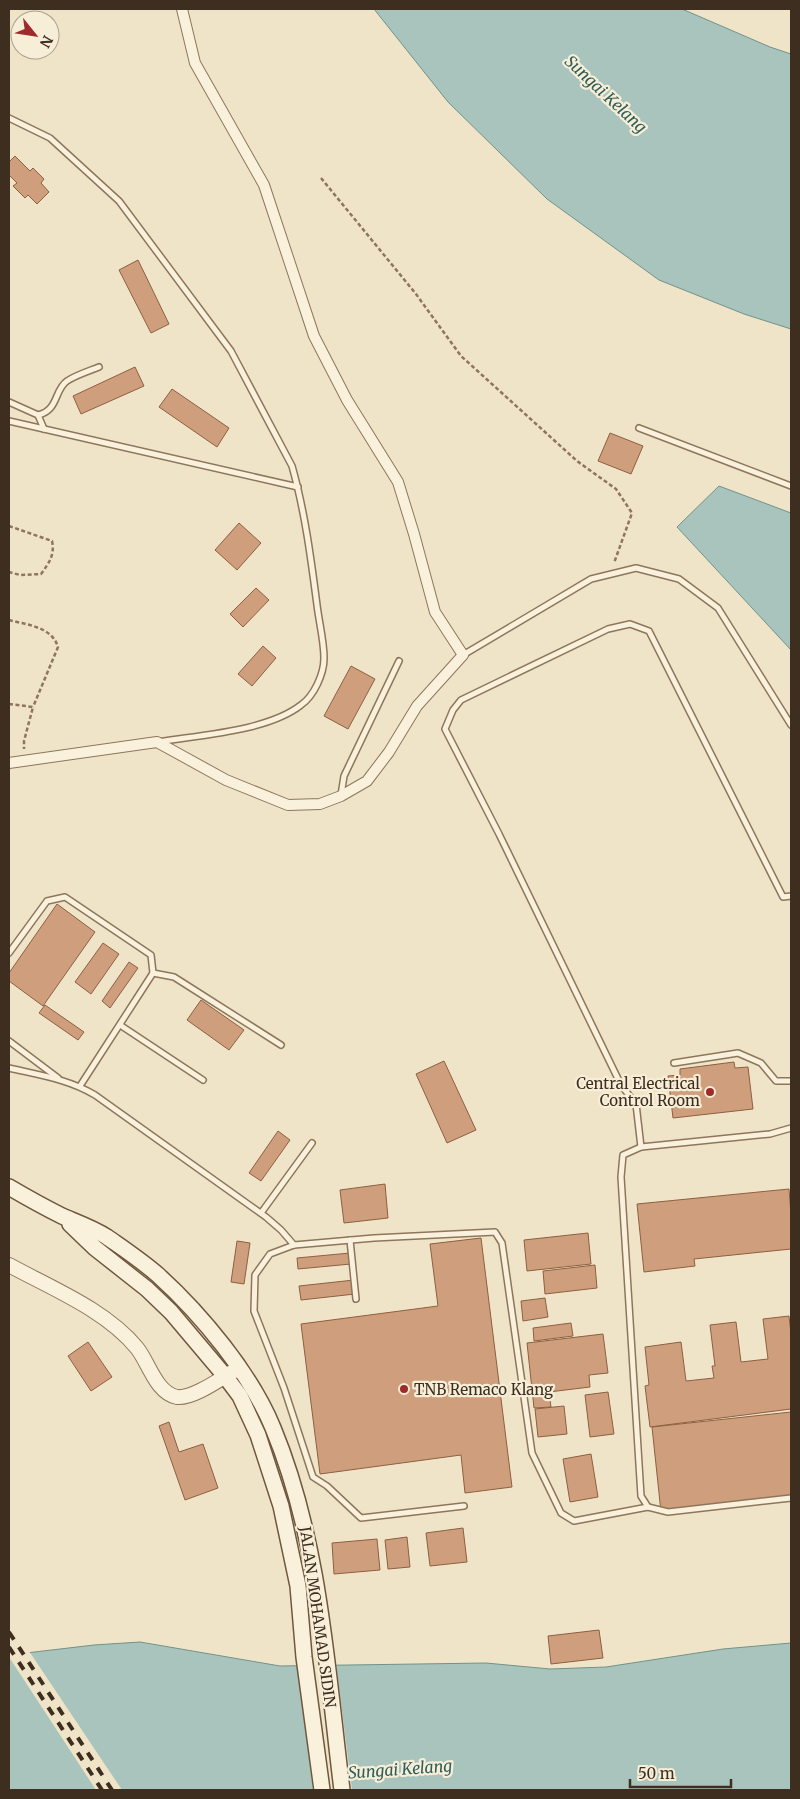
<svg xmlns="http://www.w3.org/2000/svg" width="800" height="1799" font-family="Merriweather,serif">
	<rect width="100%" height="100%" fill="#f0e4c8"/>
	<!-- water -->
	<g fill="#a9c4bc" stroke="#6f938a">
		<path d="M374 9H682L770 47 791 54V329L744 314 659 280 547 199 448 102Z"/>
		<path d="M719 486 791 513V650L677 527Z"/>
		<path d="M140 1642 280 1666 486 1663 550 1669 606 1667 723 1649 791 1643V1790H9V1655L94 1645Z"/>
	</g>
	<!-- pier -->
	<g fill="#f0e4c8">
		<path d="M29 1651 122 1790H96L9 1657V1653Z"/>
		<path d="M336 1663 352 1790H313L297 1664Z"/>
	</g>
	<!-- building -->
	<g fill="#cf9f7d" stroke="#8d5f41">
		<path d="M15 156 30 171 33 168 44 179 41 183 49 192 37 204 28 195 25 198 13 186 17 183 9 175V162Z"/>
		<path d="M138 260 169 324 151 333 119 270Z"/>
		<path d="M135 367 144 386 81 414 73 396Z"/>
		<path d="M172 389 229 428 217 447 159 407Z"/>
		<path d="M610 433 643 446 631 474 598 461Z"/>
		<path d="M239 523 261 543 237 570 215 550Z"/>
		<path d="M256 588 269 600 243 627 230 614Z"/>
		<path d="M263 646 276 658 252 686 238 674Z"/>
		<path d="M351 666 375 679 348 729 324 716Z"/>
		<path d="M57 904 95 932 43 1006 9 981V973Z"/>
		<path d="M103 943 119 954 91 994 75 982Z"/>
		<path d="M129 962 138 968 110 1008 102 1001Z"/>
		<path d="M201 1000 244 1030 229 1050 187 1020Z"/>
		<path d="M45 1005 84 1032 78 1040 39 1013Z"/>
		<path d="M444 1061 476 1130 447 1143 416 1074Z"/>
		<path d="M734 1062 735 1068 748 1067 753 1109 673 1118 668 1076 680 1075V1069Z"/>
		<path d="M278 1131 290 1140 261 1181 249 1173Z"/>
		<path d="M385 1184 388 1218 344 1223 340 1190Z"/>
		<path d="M789 1189 791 1215V1249L694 1259 695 1266 644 1272 637 1204Z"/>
		<path d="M588 1233 591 1264 527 1271 524 1240Z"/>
		<path d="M481 1238 512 1487 465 1493 461 1455 320 1474 301 1324 438 1306 430 1244Z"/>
		<path d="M237 1241 250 1243 244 1284 231 1282Z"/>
		<path d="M350 1253 351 1264 298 1269 297 1258Z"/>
		<path d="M595 1265 597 1288 545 1294 543 1271Z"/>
		<path d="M354 1280 355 1294 301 1300 299 1286Z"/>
		<path d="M545 1298 548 1317 523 1321 521 1301Z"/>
		<path d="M789 1316 791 1334V1409L650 1427 645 1386 649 1385 645 1347 681 1342 686 1381 714 1378 712 1366H715L710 1325 736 1322 741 1362 768 1359 763 1319Z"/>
		<path d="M571 1323 573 1336 534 1341 533 1328Z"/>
		<path d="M603 1334 608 1373 589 1375 590 1387 549 1392 551 1407 534 1408 527 1343Z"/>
		<path d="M88 1342 112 1377 91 1391 68 1356Z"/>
		<path d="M608 1392 614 1434 590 1437 585 1395Z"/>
		<path d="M564 1406 567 1434 538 1437 535 1409Z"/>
		<path d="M791 1412V1498L661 1512 652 1427Z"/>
		<path d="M169 1422 179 1452 203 1444 218 1488 185 1500 159 1426Z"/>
		<path d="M591 1454 598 1497 570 1502 563 1459Z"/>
		<path d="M463 1528 467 1562 430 1566 426 1533Z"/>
		<path d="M407 1537 410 1567 388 1569 385 1540Z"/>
		<path d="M377 1539 380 1570 334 1574 332 1543Z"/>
		<path d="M599 1630 603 1658 551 1664 548 1636Z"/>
	</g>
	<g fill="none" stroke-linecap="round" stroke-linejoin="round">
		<defs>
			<g id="service">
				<path d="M9 118 50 138 119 201 231 351 292 466C305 512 311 559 317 605 319 622 324 641 324 658 324 674 314 696 301 705 268 731 200 735 158 742"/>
				<path d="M9 402 38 415 44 429"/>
				<path d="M38 415C59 410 54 390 67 381 76 375 89 371 99 367"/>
				<path d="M9 421 298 487"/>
				<path d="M639 428 791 486"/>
				<path d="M463 655 591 579 636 568 679 579 718 608 791 725"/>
				<path d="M341 795 344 776 399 661"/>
				<path d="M9 953 47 901 65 897 151 955 153 973 80 1086"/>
				<path d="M153 973 174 977 281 1045"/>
				<path d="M120 1025 203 1080"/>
				<path d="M9 1041 58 1078"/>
				<path d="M674 1063 738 1053 761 1063 776 1081H791"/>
				<path d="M9 1068C39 1075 68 1079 95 1095L266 1217 281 1230 294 1245"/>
				<path d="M791 1128 770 1134 641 1147 623 1155 621 1177 641 1496 648 1507 668 1512 791 1498"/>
				<path d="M641 1147 636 1104 621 1085 499 834 445 729 453 710 461 700 608 629 630 624 649 631 783 897 791 896"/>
				<path d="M261 1213 312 1143"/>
				<path d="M350 1240 356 1299"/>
				<path d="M464 1506 361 1518 327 1486 313 1477 284 1388 254 1311 255 1275 270 1254 294 1245 374 1238 495 1232 502 1243 532 1453 561 1513 574 1521 648 1507"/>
			</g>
			<path id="minor" d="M9 763 157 742 226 780 288 805 320 804 341 796 367 781 389 752 417 706 463 655 435 612 414 534 398 482 347 400 314 336 264 185 195 63 182 9"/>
			<path id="tertiary" d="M9 1265C51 1288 106 1310 137 1348 149 1363 156 1393 177 1397 194 1399 224 1376 239 1368"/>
			<g id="secondary">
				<path d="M9 1187C26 1197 44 1207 62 1216 76 1222 93 1228 107 1237 124 1249 142 1261 158 1275 201 1314 251 1374 273 1428 320 1541 327 1670 342 1790"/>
				<path d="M70 1224 95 1248 147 1289 171 1312 225 1376 240 1396 258 1435 281 1506 298 1586 304 1657 322 1790"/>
			</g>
		</defs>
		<!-- service casing -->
		<use href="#service" stroke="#8d765c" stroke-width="8"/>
		<!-- minor casing -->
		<use href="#minor" stroke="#8d765c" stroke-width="12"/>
		<!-- tertiary casing -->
		<use href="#tertiary" stroke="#8d765c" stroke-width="16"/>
		<!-- secondary casing -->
		<use href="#secondary" stroke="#6f573f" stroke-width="18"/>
		<!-- path -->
		<g stroke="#8d765c" stroke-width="2.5" stroke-dasharray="4 2.5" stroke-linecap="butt">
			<path d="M321 178 416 294 461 356 577 461 616 489 632 513 614 563"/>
			<path d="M9 526 52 541C55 555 49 563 41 574L20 575 9 572"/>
			<path d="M9 620C28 625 52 627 58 647L33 707"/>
			<path d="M9 704 33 707 24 741V749"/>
		</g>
		<!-- service -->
		<use href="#service" stroke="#faf1dc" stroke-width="5"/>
		<!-- minor -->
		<use href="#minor" stroke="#faf1dc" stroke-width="10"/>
		<!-- tertiary -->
		<use href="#tertiary" stroke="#faf1dc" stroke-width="14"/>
		<!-- secondary -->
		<use href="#secondary" stroke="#faf1dc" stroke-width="15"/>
		<!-- rail -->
		<g stroke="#3d2e20" stroke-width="4" stroke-dasharray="9 9" stroke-linecap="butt">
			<path d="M9 1632 112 1790"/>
			<path d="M9 1647 102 1790"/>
		</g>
	</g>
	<!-- markers -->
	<g fill="#9e2a2b" stroke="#f7eed8" stroke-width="2">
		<circle cx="710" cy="1092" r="5"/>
		<circle cx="404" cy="1389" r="5"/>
	</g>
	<g text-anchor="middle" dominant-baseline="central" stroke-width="4.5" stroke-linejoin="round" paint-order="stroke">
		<!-- poi labels -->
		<g font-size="15" fill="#3d2e20" stroke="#f7eed8" text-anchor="end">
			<text x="700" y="1083">Central Electrical<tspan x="700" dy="17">Control Room</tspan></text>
			<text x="414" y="1389" text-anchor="start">TNB Remaco Klang</text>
		</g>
		<!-- street labels -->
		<g font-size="15" fill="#3d2e20" stroke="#f7eed8">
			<text transform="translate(318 1617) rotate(82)">JALAN MOHAMAD SIDIN</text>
		</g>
		<!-- water labels -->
		<g font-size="16" font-style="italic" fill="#2f5d5a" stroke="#f7eed8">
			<text transform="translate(606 94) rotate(43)">Sungai Kelang</text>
			<text transform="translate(400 1769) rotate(-4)">Sungai Kelang</text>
		</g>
	</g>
	<!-- border -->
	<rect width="800" height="1799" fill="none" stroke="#3d2e20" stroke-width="20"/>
	<!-- north arrow -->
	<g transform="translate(35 35) rotate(120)"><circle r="24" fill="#f7eed8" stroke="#ada18e"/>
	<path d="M0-4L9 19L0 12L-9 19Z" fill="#9e2a2b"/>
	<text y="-8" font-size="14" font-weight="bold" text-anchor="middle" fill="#3d2e20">N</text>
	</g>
	<!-- scale -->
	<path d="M630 1779v8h101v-8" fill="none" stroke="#3d2e20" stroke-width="2.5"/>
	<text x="638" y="1779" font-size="15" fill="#3d2e20" stroke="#f7eed8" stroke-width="4" paint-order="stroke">50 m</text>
</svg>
